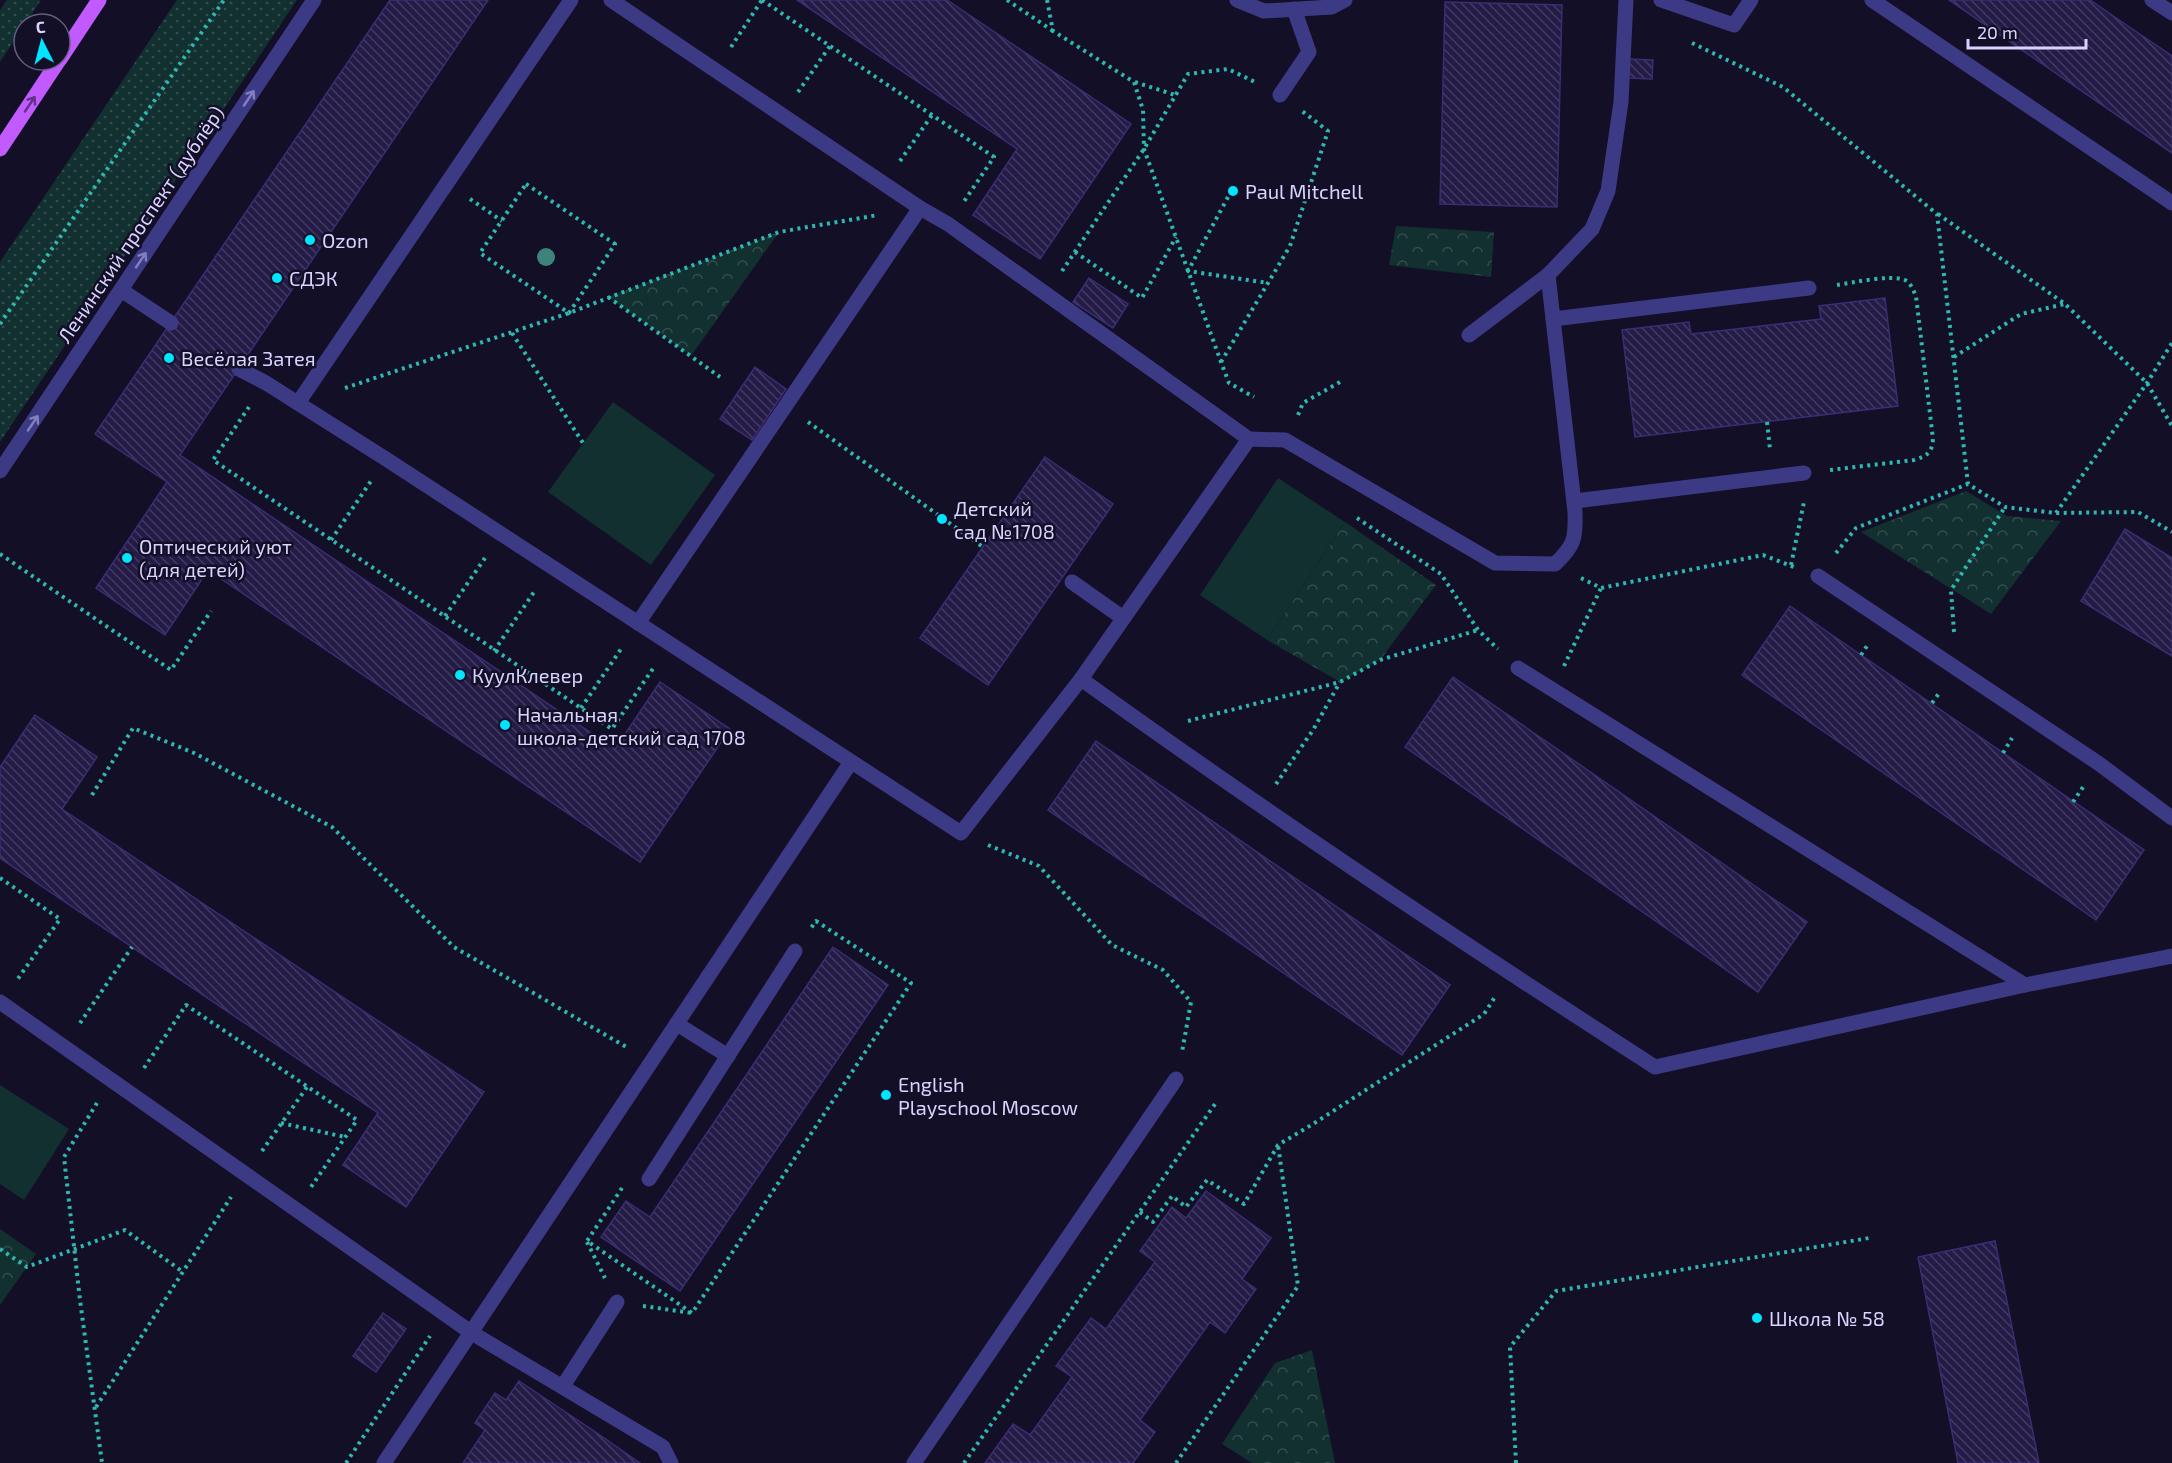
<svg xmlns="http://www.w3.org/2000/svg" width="2172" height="1463" font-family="'Exo 2',sans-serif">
	<defs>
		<pattern id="grass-dots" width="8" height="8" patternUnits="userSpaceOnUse" patternTransform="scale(1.5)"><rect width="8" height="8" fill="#12302f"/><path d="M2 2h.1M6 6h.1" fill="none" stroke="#344d4e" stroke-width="1.8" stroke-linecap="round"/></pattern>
		<pattern id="park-crowns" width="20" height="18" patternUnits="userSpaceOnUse" patternTransform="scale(1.5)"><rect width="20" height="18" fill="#12302f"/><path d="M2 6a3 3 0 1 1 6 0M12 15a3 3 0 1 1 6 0" fill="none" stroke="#344d4e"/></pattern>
		<pattern id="building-back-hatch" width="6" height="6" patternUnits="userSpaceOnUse" patternTransform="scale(1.5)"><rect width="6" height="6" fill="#241b47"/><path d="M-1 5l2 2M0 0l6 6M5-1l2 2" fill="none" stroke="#433b63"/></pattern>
	</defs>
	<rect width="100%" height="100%" fill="#130f26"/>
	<!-- grass -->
	<g fill="url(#grass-dots)">
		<path d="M7 0H41L0 62V10Z"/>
		<path d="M177 0H297L0 442V262Z"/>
	</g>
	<!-- park -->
	<g fill="url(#park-crowns)">
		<path d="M1396 226 1494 232 1491 277 1389 265Z"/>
		<path d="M779 232 691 356 608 297Z"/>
		<path d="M1966 491 2007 516 2061 521 1991 614 1861 532Z"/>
		<path d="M1345 522 1436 585 1380 660 1340 682 1267 640Z"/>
		<path d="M0 1229 36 1254 0 1305Z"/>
		<path d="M1312 1350 1335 1463H1252L1222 1444 1275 1363Z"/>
	</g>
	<!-- pitch -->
	<g fill="#12302f">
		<path d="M613 402 715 475 651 565 548 492Z"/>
		<path d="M1278 478 1345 522 1267 640 1200 595Z"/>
		<path d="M0 1085 69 1129 24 1200 0 1184Z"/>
	</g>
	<!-- building -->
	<g fill="url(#building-back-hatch)" stroke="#3b2d73" stroke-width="1.5">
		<path d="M390 0H488L180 455 615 749 660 682 730 729 640 862 208 570 165 635 96 588 167 482 95 434Z"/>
		<path d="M797 0H947L1131 124 1040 259 973 215 1017 149Z"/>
		<path d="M1949 0H2090L2125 24 2172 56V153Z"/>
		<path d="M1445 2 1562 5 1557 207 1440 204Z"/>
		<path d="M1629 59 1653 60 1652 79 1628 78Z"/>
		<path d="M1089 278 1128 304 1113 328 1073 302Z"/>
		<path d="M1885 298 1898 406 1635 437 1622 330 1689 322 1691 334 1736 329 1821 319 1819 306Z"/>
		<path d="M755 367 786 389 752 440 720 419Z"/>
		<path d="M1045 457 1113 504 988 685 920 638Z"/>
		<path d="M2125 529 2172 558V656L2081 601Z"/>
		<path d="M1790 606 2144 850 2096 920 1742 675Z"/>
		<path d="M1453 677 1807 922 1758 992 1405 747Z"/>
		<path d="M35 715 97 757 62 809 484 1092 406 1207 343 1165 378 1113 0 858V767Z"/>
		<path d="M1096 741 1450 985 1402 1055 1048 810Z"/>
		<path d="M833 947 888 985 680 1291 601 1237 626 1201 650 1217Z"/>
		<path d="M1206 1191 1271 1238 1242 1279 1256 1289 1225 1333 1210 1322 1140 1420 1155 1432 1133 1463H985L1013 1424 1030 1435 1072 1377 1056 1366 1091 1318 1106 1329 1155 1262 1140 1251 1172 1207 1186 1218Z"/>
		<path d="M1995 1241 2039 1463H1958L1918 1257Z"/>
		<path d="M383 1313 406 1329 376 1372 353 1356Z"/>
		<path d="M519 1381 597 1433 640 1463H463L485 1430 475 1423 495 1393 506 1400Z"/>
	</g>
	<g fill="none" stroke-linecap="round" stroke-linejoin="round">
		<!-- path -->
		<g stroke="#2fb8b0" stroke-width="4" stroke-dasharray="3 4.5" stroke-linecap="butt">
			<path d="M762 0 994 157 963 203"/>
			<path d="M1007 0 1053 31"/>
			<path d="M1047 0 1053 31 1134 82 1143 110 1144 149 1221 362 1229 383 1254 397"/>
			<path d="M1692 43 1783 87 1937 214 1968 484"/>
			<path d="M731 47 762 0"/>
			<path d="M1135 82 1175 95"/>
			<path d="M798 92 830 46"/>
			<path d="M900 161 932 115"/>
			<path d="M526 184 615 244 569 313 480 253Z"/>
			<path d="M1228 197 1188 271 1268 283"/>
			<path d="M470 199 502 221"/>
			<path d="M1938 214 2065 304 2147 383 2172 426"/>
			<path d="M1075 252 1142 298 1176 237"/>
			<path d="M1062 271 1144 149 1188 74 1228 69 1255 82"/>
			<path d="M608 297 720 377"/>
			<path d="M0 324 224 0"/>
			<path d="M512 333 583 443"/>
			<path d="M1954 357 2021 314 2065 304"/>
			<path d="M1221 362 1290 246 1328 131 1302 111"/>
			<path d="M345 388 569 313 779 232 878 215"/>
			<path d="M249 407 213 460 612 729 654 667"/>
			<path d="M1298 415 1303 403 1340 382"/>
			<path d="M808 422 983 547"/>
			<path d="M1767 422 1770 449"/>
			<path d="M1830 470 1914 460C1927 456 1932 453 1933 439L1916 296C1913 290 1911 283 1905 280 1890 274 1853 283 1836 285"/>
			<path d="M2056 513 2147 383 2172 343"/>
			<path d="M1357 518 1441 574 1478 630 1498 649"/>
			<path d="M331 540 371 481"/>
			<path d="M1836 553 1856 528 1968 484 2005 507 2055 513 2138 512 2172 532"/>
			<path d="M0 554 171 670 211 611"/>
			<path d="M1791 565 1804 502"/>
			<path d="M1581 578 1601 588 1763 555 1794 567"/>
			<path d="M445 616 485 558"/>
			<path d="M1954 632 1951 590 2005 507"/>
			<path d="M494 651 536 589"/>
			<path d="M1861 655 1869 643"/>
			<path d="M1564 666 1601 588"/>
			<path d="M1932 703 1940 692"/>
			<path d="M581 708 623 646"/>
			<path d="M1188 721 1340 682 1380 660 1478 630"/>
			<path d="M2003 753 2012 738"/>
			<path d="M1276 784 1313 730 1340 682"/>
			<path d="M92 795 133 728 194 753 332 827 454 947 628 1048"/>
			<path d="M2073 802 2083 787"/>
			<path d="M988 845 1039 866 1112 945 1163 970 1191 1002 1182 1052"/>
			<path d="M0 878 60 919 17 980"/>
			<path d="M80 1023 132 947"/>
			<path d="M144 1068 186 1005 357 1120 311 1187"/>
			<path d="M97 1103 64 1157 80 1300 102 1463"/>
			<path d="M281 1123 345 1137"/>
			<path d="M262 1151 307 1087"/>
			<path d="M622 1188 587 1241 692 1313 911 983 816 921 811 928"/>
			<path d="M1140 1212 1153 1222 1172 1196 1186 1207 1207 1180 1244 1204 1278 1145 1313 1124 1484 1014 1495 997"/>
			<path d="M587 1242 605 1278"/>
			<path d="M0 1249 27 1267 125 1230 183 1272"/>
			<path d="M643 1306 692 1313"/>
			<path d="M96 1407 231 1197"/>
			<path d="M346 1463 430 1336"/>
			<path d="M964 1463 1215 1104"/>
			<path d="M1176 1463 1298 1286 1278 1145"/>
			<path d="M1516 1463 1510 1347 1556 1291 1869 1238"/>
		</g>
		<!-- service -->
		<g stroke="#3d3a85" stroke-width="15">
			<path d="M611 0 920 208 948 224 1249 439"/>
			<path d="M1237 0 1264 11 1332 7 1345 0"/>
			<path d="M1661 0 1734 25 1751 0"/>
			<path d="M1872 0 2172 203"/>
			<path d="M2152 0 2172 13"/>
			<path d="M1280 95 1309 52 1294 9"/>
			<path d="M121 290 171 323"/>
			<path d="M1553 319 1809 288"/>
			<path d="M1469 335 1548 275 1592 229 1608 191 1621 102 1626 0"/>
			<path d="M239 369 266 383 386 459 961 833 1081 679C1268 814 1461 942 1655 1067L2025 985 2172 956"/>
			<path d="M298 403 571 0"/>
			<path d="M1575 501 1804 473"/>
			<path d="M1818 576 2098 763 2172 818"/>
			<path d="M1072 582 1123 618"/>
			<path d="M638 623 920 208"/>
			<path d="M1518 668 2025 985"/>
			<path d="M1081 679 1249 439 1285 440 1495 563 1555 564C1574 546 1576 539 1575 512L1548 275"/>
			<path d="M0 1002 472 1333 663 1447 671 1463"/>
			<path d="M677 1024 728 1056"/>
			<path d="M649 1179 795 951"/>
			<path d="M563 1386 617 1302"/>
			<path d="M384 1463 851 762"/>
			<path d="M914 1463 1176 1079"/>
		</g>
		<!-- tertiary -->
		<path stroke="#3d3a85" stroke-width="15" d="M0 471 314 0"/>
		<!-- primary -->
		<g stroke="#c25bff" stroke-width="15">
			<path d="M60 59 99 0"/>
			<path d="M0 149 59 60"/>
		</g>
	</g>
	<!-- trees -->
	<circle fill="#3d827b" cx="546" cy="257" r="9"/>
	<!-- one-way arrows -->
	<defs><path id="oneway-shaft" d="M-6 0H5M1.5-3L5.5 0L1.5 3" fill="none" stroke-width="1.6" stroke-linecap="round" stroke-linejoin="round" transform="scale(1.5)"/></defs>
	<g stroke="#837fbc">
		<use href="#oneway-shaft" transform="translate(249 98) rotate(-56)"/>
		<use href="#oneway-shaft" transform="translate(141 260) rotate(-56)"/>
		<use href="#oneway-shaft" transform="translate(33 423) rotate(-56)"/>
	</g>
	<use stroke="#623188" href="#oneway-shaft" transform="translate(30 104) rotate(-56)"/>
	<!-- markers -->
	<g fill="#00e5ff" stroke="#130f26" stroke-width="2">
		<circle cx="1233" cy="191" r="6"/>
		<circle cx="310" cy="240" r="6"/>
		<circle cx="277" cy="278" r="6"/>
		<circle cx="169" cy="358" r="6"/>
		<circle cx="942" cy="519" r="6"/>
		<circle cx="127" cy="558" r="6"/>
		<circle cx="460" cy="675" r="6"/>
		<circle cx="505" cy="725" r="6"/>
		<circle cx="886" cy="1095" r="6"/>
		<circle cx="1757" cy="1318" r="6"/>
	</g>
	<g text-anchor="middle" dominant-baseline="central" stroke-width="5" stroke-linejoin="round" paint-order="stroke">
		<!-- poi labels -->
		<g font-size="20" fill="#d9d4ff" stroke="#130f26" text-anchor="start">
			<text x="1245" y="191">Paul Mitchell</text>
			<text x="322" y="240">Ozon</text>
			<text x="289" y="278">СДЭК</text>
			<text x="181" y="358">Весёлая Затея</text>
			<text x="954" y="508">Детский<tspan x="954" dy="23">сад №1708</tspan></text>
			<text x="139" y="546">Оптический уют<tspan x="139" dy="23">(для детей)</tspan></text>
			<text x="472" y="675">КуулКлевер</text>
			<text x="517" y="714">Начальная<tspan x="517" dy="23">школа-детский сад 1708</tspan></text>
			<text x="898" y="1084">English<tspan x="898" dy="23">Playschool Moscow</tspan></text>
			<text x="1769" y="1318">Школа № 58</text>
		</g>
		<!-- street labels -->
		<g font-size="20" fill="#d9d4ff" stroke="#130f26">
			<text transform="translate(140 224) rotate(-56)">Ленинский проспект (дублёр)</text>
		</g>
	</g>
	<!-- north arrow -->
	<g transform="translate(42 42) rotate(354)"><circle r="28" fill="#130f26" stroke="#625e7d" stroke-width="1.5"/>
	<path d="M0-4.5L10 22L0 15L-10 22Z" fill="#00e5ff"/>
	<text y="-9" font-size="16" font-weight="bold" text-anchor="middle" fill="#d9d4ff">С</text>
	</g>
	<!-- scale -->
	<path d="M1968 39v9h118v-9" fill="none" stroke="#d9d4ff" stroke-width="3"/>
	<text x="1977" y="39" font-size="18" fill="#d9d4ff" stroke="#130f26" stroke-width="4.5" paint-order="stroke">20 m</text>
</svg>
